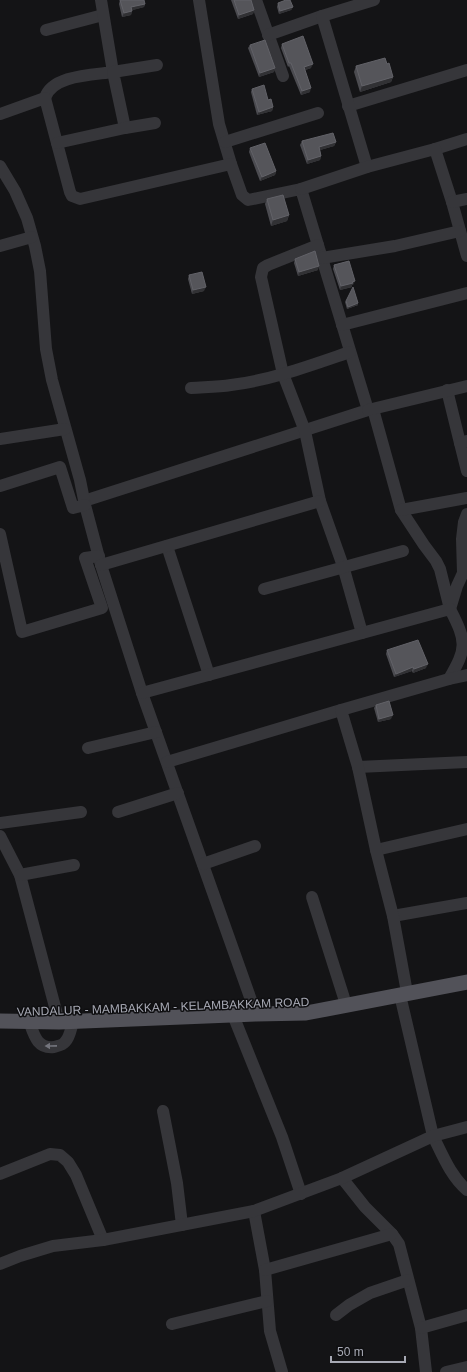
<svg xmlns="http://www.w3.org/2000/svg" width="467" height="1372" font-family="Arial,sans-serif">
	<rect width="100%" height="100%" fill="#141416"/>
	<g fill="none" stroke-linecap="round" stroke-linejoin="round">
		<!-- minor -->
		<g stroke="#36363a" stroke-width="12">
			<path d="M199 0 219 124 231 164"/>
			<path d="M256 0 283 76"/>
			<path d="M46 30 103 15"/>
			<path d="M268 35 322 16"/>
			<path d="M45 98C52 75 93 75 113 72L101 0"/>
			<path d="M348 106 467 70"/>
			<path d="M0 114 45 98 70 192 72 196 80 199 231 164 242 195 248 200 301 189 368 410 84 501"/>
			<path d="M125 128 113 72 157 65"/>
			<path d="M225 142 318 113"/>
			<path d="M57 143 125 128 155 123"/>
			<path d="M435 149 467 139"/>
			<path d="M0 166 15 191 27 218 35 246 40 271 46 349 52 380 80 480 85 505 101 565 142 693 256 1014"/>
			<path d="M367 167 322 16 374 0"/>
			<path d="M301 189 367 167 435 149 452 202 467 256"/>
			<path d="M452 202 467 199"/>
			<path d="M318 245 268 265 263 268 261 277 283 374 305 431 320 501 343 566 362 633"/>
			<path d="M0 246 32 237"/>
			<path d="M322 258 395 246 460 231"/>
			<path d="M342 325 467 293"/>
			<path d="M191 388C205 387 218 387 231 385 272 380 312 365 350 352"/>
			<path d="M447 390 460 443"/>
			<path d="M373 409 401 510 424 545 436 561 440 569 450 609 457 586 463 573 462 539 464 522 467 514"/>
			<path d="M368 410 467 386"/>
			<path d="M0 439 65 429"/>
			<path d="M467 441 460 443 467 471"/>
			<path d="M0 486 60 467 73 508 85 505"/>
			<path d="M401 510 467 498"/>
			<path d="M0 534 22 632 102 608 85 558 99 556"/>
			<path d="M167 546 209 675"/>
			<path d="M101 565 320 501"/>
			<path d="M264 589 403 551"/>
			<path d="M142 693 450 609C467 642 467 648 449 679"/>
			<path d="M88 748 156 732"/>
			<path d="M167 762 341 710"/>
			<path d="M358 767 467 762"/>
			<path d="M118 812 178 793"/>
			<path d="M0 823 81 812"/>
			<path d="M0 836 20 875 59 1022"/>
			<path d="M376 850 467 829"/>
			<path d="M203 864 255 846"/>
			<path d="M20 875 74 865"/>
			<path d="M312 897 344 998"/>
			<path d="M393 916 467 903"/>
			<path d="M406 987 393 916 376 850 358 767 341 710 449 679 467 675"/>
			<path d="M400 995 433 1136C442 1154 451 1177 467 1190"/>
			<path d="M232 1006 233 1015 282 1137 301 1194"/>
			<path d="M29 1021C34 1035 37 1049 54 1047 58 1046 63 1045 65 1042 70 1037 71 1028 73 1022"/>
			<path d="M163 1111 177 1183 182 1225"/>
			<path d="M0 1174 50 1154 60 1155 68 1162 76 1175 103 1240"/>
			<path d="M342 1178 365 1207 392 1234 399 1244 421 1328 426 1372"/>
			<path d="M254 1211 265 1270 270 1331 282 1372"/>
			<path d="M0 1264 20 1256 53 1246 103 1240 254 1211 342 1178 433 1136 467 1127"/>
			<path d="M265 1270 392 1234"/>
			<path d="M336 1315 349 1305 370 1293 408 1280"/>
			<path d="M172 1324 267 1301"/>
			<path d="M421 1328 467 1315"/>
			<path d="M446 1372 467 1367"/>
		</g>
		<!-- major -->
		<path stroke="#525259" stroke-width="15" d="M0 1021 59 1022 256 1014 306 1013 467 982"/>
	</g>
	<!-- wall -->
	<g fill="#4b4b50">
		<path d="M120 0 145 4 144 7 132 10 131 15 122 17 119 4Z"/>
		<path d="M231 0H251L254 10 253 14 238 19Z"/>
		<path d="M278 3 293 7 291 10 279 14 277 7Z"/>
		<path d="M282 44 311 68 305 70 310 92 301 95 289 66 288 67 281 48Z"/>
		<path d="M250 45 275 68 274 72 259 77 248 48Z"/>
		<path d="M356 66 393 77 391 82 360 92 354 72Z"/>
		<path d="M252 89 268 100 273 107 272 111 257 115 251 92Z"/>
		<path d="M302 141 336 142 334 146 320 150 321 156 320 160 307 164 300 145Z"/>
		<path d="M250 148 276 171 275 175 260 181 249 152Z"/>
		<path d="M267 199 289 215 287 221 271 226 265 204Z"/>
		<path d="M295 259 318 270 298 276 294 263Z"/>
		<path d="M334 265 353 285H352V287L340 290 333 269Z"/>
		<path d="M189 275 204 291 192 294 188 279Z"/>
		<path d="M346 301 358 303V305L347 309 345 302Z"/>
		<path d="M387 650 426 668 413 673 412 671 394 677 386 654Z"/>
		<path d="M376 705 391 719 378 722 374 708Z"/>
	</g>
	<!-- shaded-wall -->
	<g fill="#313134">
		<path d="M145 4 144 7 130 11 131 7Z"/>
		<path d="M293 7 291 10 279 14 280 11Z"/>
		<path d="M254 10 253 14 238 19 239 15Z"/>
		<path d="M132 11 131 15 122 17 124 13Z"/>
		<path d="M313 64 311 68 303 71 304 67Z"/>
		<path d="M275 68 274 72 259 77 260 73Z"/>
		<path d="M393 77 391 82 360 92 362 86Z"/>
		<path d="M311 88 310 92 301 95 302 91Z"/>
		<path d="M273 107 272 111 257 115 259 112Z"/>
		<path d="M336 142 334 146 317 151 319 147Z"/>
		<path d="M321 156 320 160 307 164 308 160Z"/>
		<path d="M276 171 275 175 260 181 262 177Z"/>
		<path d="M289 215 287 221 271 226 273 220Z"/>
		<path d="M319 266 318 270 298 276 299 272Z"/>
		<path d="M355 281 353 285H352V287L340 290 341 286Z"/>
		<path d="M206 287 204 291 192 294 193 290Z"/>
		<path d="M358 303V305L347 309 348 307Z"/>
		<path d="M428 664 426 668 413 673 414 669Z"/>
		<path d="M413 667 412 671 394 677 396 674Z"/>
		<path d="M393 715 391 719 378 722 379 719Z"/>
	</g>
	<!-- building -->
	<g fill="#55555a" stroke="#626268">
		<path d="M120 0H144L145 4 131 7 132 11 124 13Z"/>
		<path d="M234 0H251L254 10 239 15Z"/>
		<path d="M286 0H290L293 7 280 11 278 3Z"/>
		<path d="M303 36 313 64 304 67 311 88 302 91 291 63H289L282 44Z"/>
		<path d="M265 40 275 68 260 73 250 45Z"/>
		<path d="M385 58 387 64 389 63 393 77 362 86 356 66Z"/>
		<path d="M264 85 268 100 271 99 273 107 259 112 252 89Z"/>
		<path d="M333 133 336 142 319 147 321 156 308 160 302 141Z"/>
		<path d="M265 143 276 171 262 177 250 148Z"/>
		<path d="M283 195 289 215 273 220 267 199Z"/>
		<path d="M315 251 319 266 299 272 295 259Z"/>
		<path d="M349 261 355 281 352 282 353 283 341 286 334 265Z"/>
		<path d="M202 272 206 287 193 290 189 275Z"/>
		<path d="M353 287 358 303 348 307 346 301Z"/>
		<path d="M418 640 428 664 414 669 413 667 396 674 387 650Z"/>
		<path d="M389 701 393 715 379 719 376 705Z"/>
	</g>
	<!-- one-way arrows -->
	<defs><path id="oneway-solid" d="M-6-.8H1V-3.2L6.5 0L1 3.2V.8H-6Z"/></defs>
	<use fill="#74757d" href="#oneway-solid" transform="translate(51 1046) rotate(179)"/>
	<g text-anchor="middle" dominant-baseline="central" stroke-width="3" stroke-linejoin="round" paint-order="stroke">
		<!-- street labels -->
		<g font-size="12" fill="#a7a9b4" stroke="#0f0f11">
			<text transform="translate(163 1007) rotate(-2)">VANDALUR - MAMBAKKAM - KELAMBAKKAM ROAD</text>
		</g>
	</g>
	<!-- scale -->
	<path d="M331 1356v6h74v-6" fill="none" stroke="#a7a9b4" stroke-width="2"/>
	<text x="337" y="1356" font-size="12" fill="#a7a9b4" stroke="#0f0f11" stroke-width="3" paint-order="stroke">50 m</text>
</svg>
